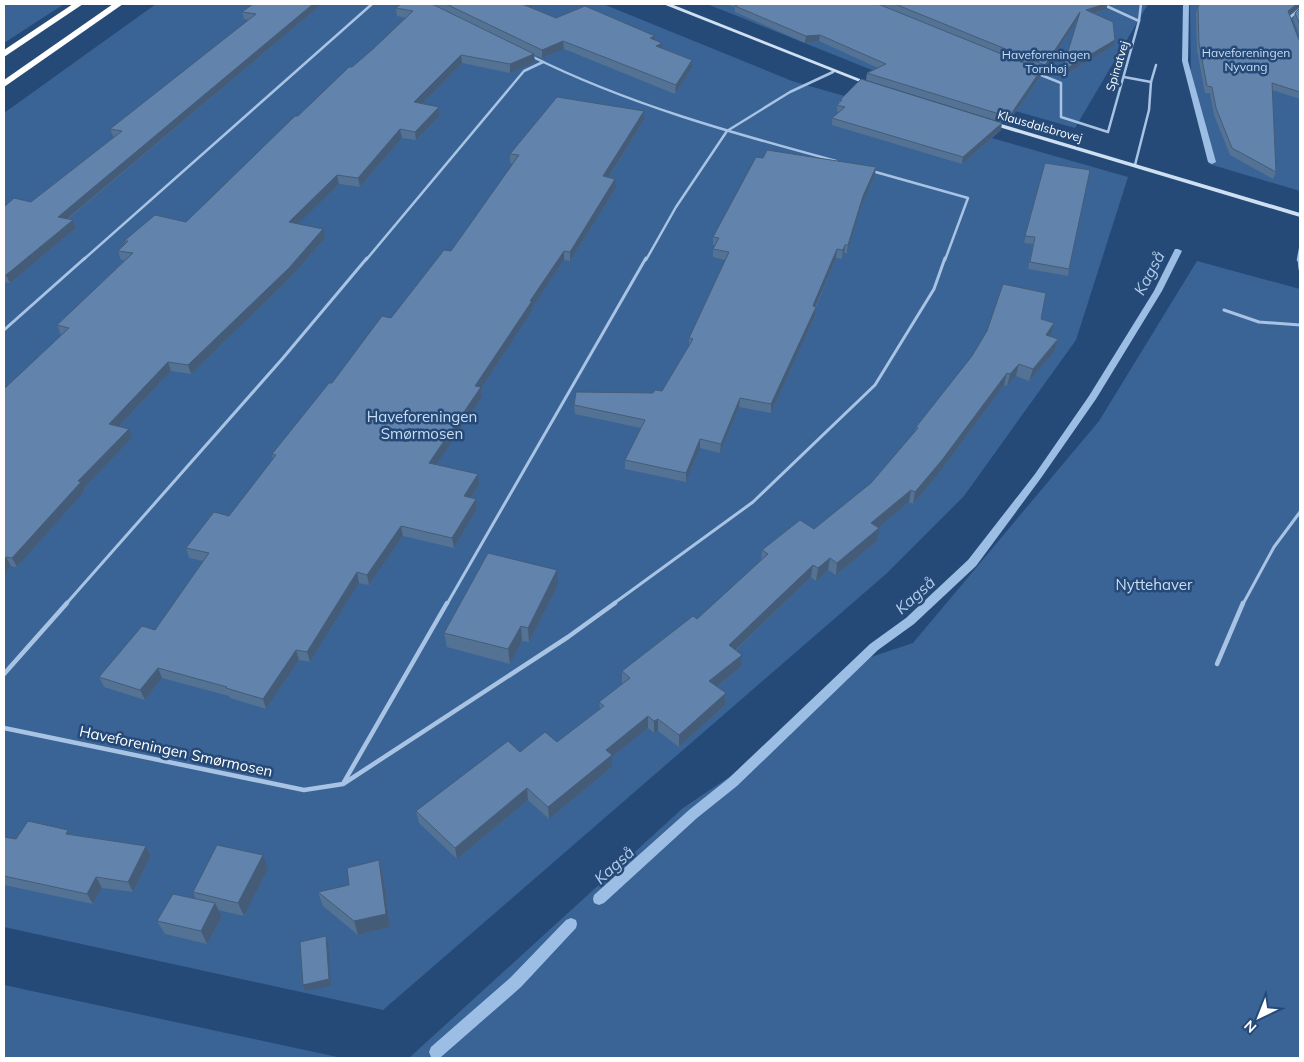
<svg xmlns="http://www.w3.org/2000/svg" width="1304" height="1062" font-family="Mulish,sans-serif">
	<rect width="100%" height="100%" fill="#264a78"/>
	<!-- green -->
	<g fill="#396495">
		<path d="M4 4H64L4 43Z"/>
		<path d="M156 4H603L792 81 1128 177 1076 340 964 496 886 574 383 1010 4 927V113Z"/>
		<path d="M707 4H1148L1075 128 877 72Z"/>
		<path d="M1190 4H1300V191L1209 164 1191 72Z"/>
		<path d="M1197 261 1300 289V1058H409L683 808 759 757 842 680 871 657 913 643 1099 421Z"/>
		<path d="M4 985 342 1058H4Z"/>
	</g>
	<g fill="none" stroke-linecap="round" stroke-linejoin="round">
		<!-- stream -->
		<g fill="#9cbee4" fill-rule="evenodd">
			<path d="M1183 4H1189L1188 61 1216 162 1212 164 1208 162 1182 61Z"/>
			<path d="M1175 249H1178L1182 251 1162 291 1096 399 1041 478 976 566 914 624 878 650 737 786 697 818 604 903 599 905 594 903 593 899 594 895 689 810 729 778 870 644 906 618 968 560 1035 474 1089 396 1154 291Z"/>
			<path d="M571 918 576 920 577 924 576 928 521 987 441 1057 438 1058 431 1057 429 1052 431 1047 511 977 566 920Z"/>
		</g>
		<!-- lane-far2 -->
		<g stroke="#a8c3e3" stroke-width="2.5">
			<path d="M1102 4 1139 21"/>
			<path d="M1290 21 1289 18 1300 9"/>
			<path d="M531 56C627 104 732 133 836 161"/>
			<path d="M1036 73 1061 83V117L1108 132 1139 21 1141 4"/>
			<path d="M1124 77 1151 82"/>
			<path d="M1135 165 1149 110 1151 82 1156 65"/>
			<path d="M872 171 968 198 945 260"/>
			<path d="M83 260 372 4"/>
			<path d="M366 260 524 71 543 62"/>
			<path d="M646 260 676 207 727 131 790 92 833 72"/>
			<path d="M1298 260 1300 249"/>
		</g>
		<!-- lane-far1 -->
		<g stroke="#a8c3e3" stroke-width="3">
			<path d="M1299 258 1300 269"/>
			<path d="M1224 310 1259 322 1300 325"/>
			<path d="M4 330 85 258"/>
			<path d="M66 604 283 358 367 258"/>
			<path d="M447 604 646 258"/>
			<path d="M613 604 753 502 875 385 934 289 945 258"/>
			<path d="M1243 604 1274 547 1300 512"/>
		</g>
		<!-- lane -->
		<g stroke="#a8c3e3" stroke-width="4.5">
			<path d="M1217 664 1243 603"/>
			<path d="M4 674 67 603"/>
			<path d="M4 728 304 790 343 784 568 637 615 603"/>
			<path d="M344 782 447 603"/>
		</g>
		<!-- secondary -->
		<g fill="#d0e0f3" fill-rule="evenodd">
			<path d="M663 4H671L875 85 870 86Z"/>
			<path d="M991 121 1300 213V217L989 124 988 123Z"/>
		</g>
		<!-- highway -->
		<g fill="#fff" fill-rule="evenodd">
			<path d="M73 4H83L4 57V50Z"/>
			<path d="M113 4H123L4 87V80Z"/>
		</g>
	</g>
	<!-- wall -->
	<g fill="#547294">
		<path d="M322 4 68 219 73 220 76 228 10 283 4 282V207L31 202 114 137 113 136 110 129 249 20 244 19 242 12Z"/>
		<path d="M401 4H522L556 18 655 40 662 49 692 60V68L675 94 564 49 542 58 534 55 535 62 510 73 462 63 422 104 439 107 440 116 416 140 402 138 360 187 339 184 298 224 325 238 291 277 191 374 171 371 119 427 132 438 84 488 85 491 17 567 11 566 4 575V389L62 335H61L57 325 125 260H121L118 251 125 244 124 241 186 222 298 116 352 67 373 49 406 18 397 16 396 8Z"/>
		<path d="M726 4H1123L1115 6 1108 4 1106 9 1094 14 1113 46 1060 78 1077 21 1043 72 1041 71 1040 77 1007 124 866 80 867 73 878 68 819 41 805 43 735 12V7Z"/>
		<path d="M1199 4H1300V6L1289 15 1299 40H1300V99L1272 90 1276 172 1273 179 1230 155 1214 115 1210 93H1205L1197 50 1196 13Z"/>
		<path d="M1300 8V37L1293 19 1295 13Z"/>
		<path d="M840 100 1001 130 962 164 832 125V118L839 112 837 111V105L839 102Z"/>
		<path d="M644 120 609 177 616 188 570 261 564 260 532 308V311L481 389 482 397 437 464 479 484 471 498 476 499 477 509 454 548 403 536 369 585 359 583 310 662 299 660 266 709 230 698 229 696 162 678 145 700 104 687 99 677 155 630 203 561 189 558 186 548 229 516 273 459 272 454 332 383 451 251 513 164 510 163V154Z"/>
		<path d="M1045 163 1069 269 1068 276 1028 269 1033 244 1024 243Z"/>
		<path d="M875 175 862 204 847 253H844L842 259 836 258 816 307 815 316 771 413 739 407 720 453 700 448 686 482 625 469V460L641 428 575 414 574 405 662 391 689 345V338L725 260 713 257V249L715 246 713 245V237Z"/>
		<path d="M1041 319 1051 335 1050 336 1058 339 1055 351 1029 381 1016 376 1007 386 1004 385 940 472 913 504 909 502 878 528 877 541 836 575 828 570 816 581 811 577 736 650 741 667 717 687 726 693 725 705 679 747 658 731 654 733 648 728 612 757V767L549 819 528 800 457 859 419 823 416 811 520 752 557 742 600 709 599 702 623 684 622 683V671L697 619 761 560 762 550 814 529 871 483 915 432 916 427Z"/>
		<path d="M558 585 529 642 522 641 510 664 447 647 444 633Z"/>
		<path d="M70 834 146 846 151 856 133 892 102 888 93 904 4 885V837L16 839Z"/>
		<path d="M379 860 383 874 390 927 358 935 323 906 318 892 349 885Z"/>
		<path d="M268 869 244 916 218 910 222 917 207 944 165 934 157 921 196 899 193 892Z"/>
	</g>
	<!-- shaded-wall -->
	<g fill="#455c78">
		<path d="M313 4H322L61 224 58 217Z"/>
		<path d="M1105 4H1108L1106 9 1084 17 1086 10Z"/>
		<path d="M1116 4H1123L1115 6Z"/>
		<path d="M1297 4H1300V6L1286 18 1288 11Z"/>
		<path d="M1080 12 1078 19 1043 72 1045 65Z"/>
		<path d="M820 35 819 41 805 43 806 36Z"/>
		<path d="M655 36V44L650 38Z"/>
		<path d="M1115 40 1113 46 1060 78 1062 71Z"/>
		<path d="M563 41 564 49 542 58V50Z"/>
		<path d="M662 43V51L656 46Z"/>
		<path d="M534 54 535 62 510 73V64Z"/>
		<path d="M461 55 462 63 415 111 414 102Z"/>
		<path d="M692 60V68L675 94 676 85Z"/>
		<path d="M1041 70 1040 77 1007 124 1009 117Z"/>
		<path d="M439 107 440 116 416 140 415 132Z"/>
		<path d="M644 111V120L603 186V176Z"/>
		<path d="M1002 123 1001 130 962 164 963 157Z"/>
		<path d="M400 129 402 138 360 187 358 178Z"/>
		<path d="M876 167 875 175 862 204 847 253 848 245 863 196Z"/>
		<path d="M337 175 339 184 291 231 289 222Z"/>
		<path d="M615 179 616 188 570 261V252Z"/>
		<path d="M73 220 76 228 10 283 6 275Z"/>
		<path d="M323 229 325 238 291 277 191 374 188 365Z"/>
		<path d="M845 245 844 253 842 259 843 250Z"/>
		<path d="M837 249 836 258 813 312 816 307 815 316 771 413V404Z"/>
		<path d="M564 251V260L532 308V311L481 389 482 397 431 473 429 463 475 386 530 301Z"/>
		<path d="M1054 323 1051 335 1043 347 1046 335Z"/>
		<path d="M1058 339 1055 351 1029 381 1033 369Z"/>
		<path d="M168 362 171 371 113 433 109 424Z"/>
		<path d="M1019 364 1016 376 1007 386 1010 374Z"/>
		<path d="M1007 373 1004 385 940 472 913 504 915 492Z"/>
		<path d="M740 398 739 407 720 453 721 444Z"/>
		<path d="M129 429 132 438 84 488 85 491 17 567 12 558 78 481Z"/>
		<path d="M700 439V448L686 482V473Z"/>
		<path d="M478 474 479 484 466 506 464 496Z"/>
		<path d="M911 490 909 502 869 536 871 523Z"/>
		<path d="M476 499 477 509 454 548 452 538Z"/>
		<path d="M401 526 403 536 369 585 367 575Z"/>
		<path d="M879 528 877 541 836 575 837 563Z"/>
		<path d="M6 557 11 566 4 575V560Z"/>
		<path d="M830 558 828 570 816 581 818 568Z"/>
		<path d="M813 565 811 577 728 657 729 645Z"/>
		<path d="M557 570 558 585 529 642 528 628Z"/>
		<path d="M357 572 359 583 310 662 307 652Z"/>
		<path d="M521 626 522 641 510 664 508 649Z"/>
		<path d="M296 650 299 660 266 709 263 699Z"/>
		<path d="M742 655 741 667 709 693V681Z"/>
		<path d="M158 668 162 678 145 700 140 690Z"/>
		<path d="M726 693 725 705 679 747V735Z"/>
		<path d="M648 716V728L612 757V767L549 819 548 807 606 750Z"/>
		<path d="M658 719V731L654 733V721Z"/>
		<path d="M527 788 528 800 457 859 455 848Z"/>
		<path d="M146 846 151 856 133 892 128 882Z"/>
		<path d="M263 855 268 869 244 916 238 903Z"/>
		<path d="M379 860 383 874 390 927 358 935 354 921Z"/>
		<path d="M96 877 102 888 93 904 87 894Z"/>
		<path d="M215 903 222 917 207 944 201 931Z"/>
		<path d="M326 936 328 943 331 986 305 991 303 985Z"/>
	</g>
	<!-- building -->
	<g fill="#6284ac" stroke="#455c78">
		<path d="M253 4H313L58 217 73 220 6 275H4V207L14 198 31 202 122 131 110 129 256 14 242 12Z"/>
		<path d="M401 4H432L534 54 510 64 461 55 414 102 439 107 415 132 400 129 358 178 337 175 289 222 323 229 289 268 188 365 168 362 109 424 129 429 78 481 81 482 12 558 6 557 4 560V389L69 328 57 325 133 253 118 251 128 241H124L155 215 186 222 295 116H298L349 67H352L373 49 413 11 396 8Z"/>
		<path d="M446 4H522L556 18 585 6 655 36 650 38 662 43 656 46 692 60 676 85 563 41 542 50Z"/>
		<path d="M739 4H878L1041 70 1009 117 867 73 886 64 820 35 806 36 735 6Z"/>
		<path d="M895 4H1105L1086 10 1113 22 1115 40 1062 71 1080 12 1045 65Z"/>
		<path d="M1199 4H1297L1288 11 1299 40H1300V92L1272 83 1276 172 1232 148 1216 108 1212 87 1207 86 1199 43 1198 7Z"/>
		<path d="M1300 8V25L1295 13Z"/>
		<path d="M861 79 1002 123 963 157 832 118 845 107 837 105 842 100H840Z"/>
		<path d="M557 97 644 111 603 176 615 179 570 252 564 251 530 301H532L475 386 481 387 429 463 478 474 464 496 476 499 452 538 401 526 367 575 357 572 307 652 296 650 263 699 226 688 227 687 158 668 140 690 99 677 142 626 155 630 209 553 186 548 214 512 229 516 276 455 272 454 329 383H332L382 316 391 318 444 250 451 251 519 155 510 154Z"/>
		<path d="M767 150 876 167 863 196 848 245H845L843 250 837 249 814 303 813 306 816 307 771 404 740 398 721 444 700 439 686 473 625 460 645 420 574 405 576 392 653 393 655 390 662 391 693 339 689 338 729 252 713 249 719 238 713 237 756 157 763 158Z"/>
		<path d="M1045 163 1090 170 1069 269 1030 262 1035 237 1025 236Z"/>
		<path d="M1003 284 1046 293 1041 319 1054 323 1046 335 1058 339 1033 369 1019 364 1010 374 1007 373 942 460 915 492 911 490 871 523 879 528 837 563 830 558 818 568 813 565 729 645 742 655 709 681 726 693 679 735 658 719 654 721 648 716 606 750 612 755 548 807 527 788 455 848 416 811 508 741 520 752 545 732 557 742 604 706 599 702 630 678 622 671 693 616 697 619 768 554 762 550 800 520 814 529 871 483 918 428 916 427 972 356 987 331Z"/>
		<path d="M488 553 557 570 528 628 521 626 508 649 444 633Z"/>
		<path d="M28 821 68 830 66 834 146 846 128 882 96 877 87 894 4 876V837L16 839Z"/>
		<path d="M217 845 263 855 238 903 193 892Z"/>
		<path d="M379 860 386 914 354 921 318 892 349 885 347 868Z"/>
		<path d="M173 894 215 903 201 931 157 921Z"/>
		<path d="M326 936 329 979 303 985 300 942Z"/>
	</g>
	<g text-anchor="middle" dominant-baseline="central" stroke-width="5" stroke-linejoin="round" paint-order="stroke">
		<!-- far-park labels -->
		<g font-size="12" fill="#caddf3" stroke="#264a78">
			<text x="1246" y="52">Haveforeningen<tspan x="1246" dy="14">Nyvang</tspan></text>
			<text x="1046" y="54">Haveforeningen<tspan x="1046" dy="14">Tornhøj</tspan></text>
		</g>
		<!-- far-street labels -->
		<g font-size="12" fill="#fff" stroke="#264a78">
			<text transform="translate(1117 66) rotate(-73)">Spinatvej</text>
			<text transform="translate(1040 126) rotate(16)">Klausdalsbrovej</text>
		</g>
		<!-- park labels -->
		<g font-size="15" fill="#caddf3" stroke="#264a78">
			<text x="422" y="416">Haveforeningen<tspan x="422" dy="17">Smørmosen</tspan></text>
			<text x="1154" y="584">Nyttehaver</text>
		</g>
		<!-- street labels -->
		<g font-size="15" fill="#fff" stroke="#264a78">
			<text transform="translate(176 751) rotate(12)">Haveforeningen Smørmosen</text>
		</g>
		<!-- water labels -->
		<g font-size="16" font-style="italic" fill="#b3cdeb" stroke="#264a78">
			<text transform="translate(1149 273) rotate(-62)">Kagså</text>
			<text transform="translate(915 595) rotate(-42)">Kagså</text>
			<text transform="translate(614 865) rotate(-42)">Kagså</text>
		</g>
	</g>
	<!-- border -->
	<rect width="1304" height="1062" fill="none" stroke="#ffffff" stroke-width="10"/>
	<!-- north arrow -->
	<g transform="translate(1259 1017) rotate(223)" stroke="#264a78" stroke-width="4" paint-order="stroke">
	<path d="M0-4L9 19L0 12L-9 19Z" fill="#ffffff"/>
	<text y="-8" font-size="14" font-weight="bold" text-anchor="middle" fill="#ffffff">N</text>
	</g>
</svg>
